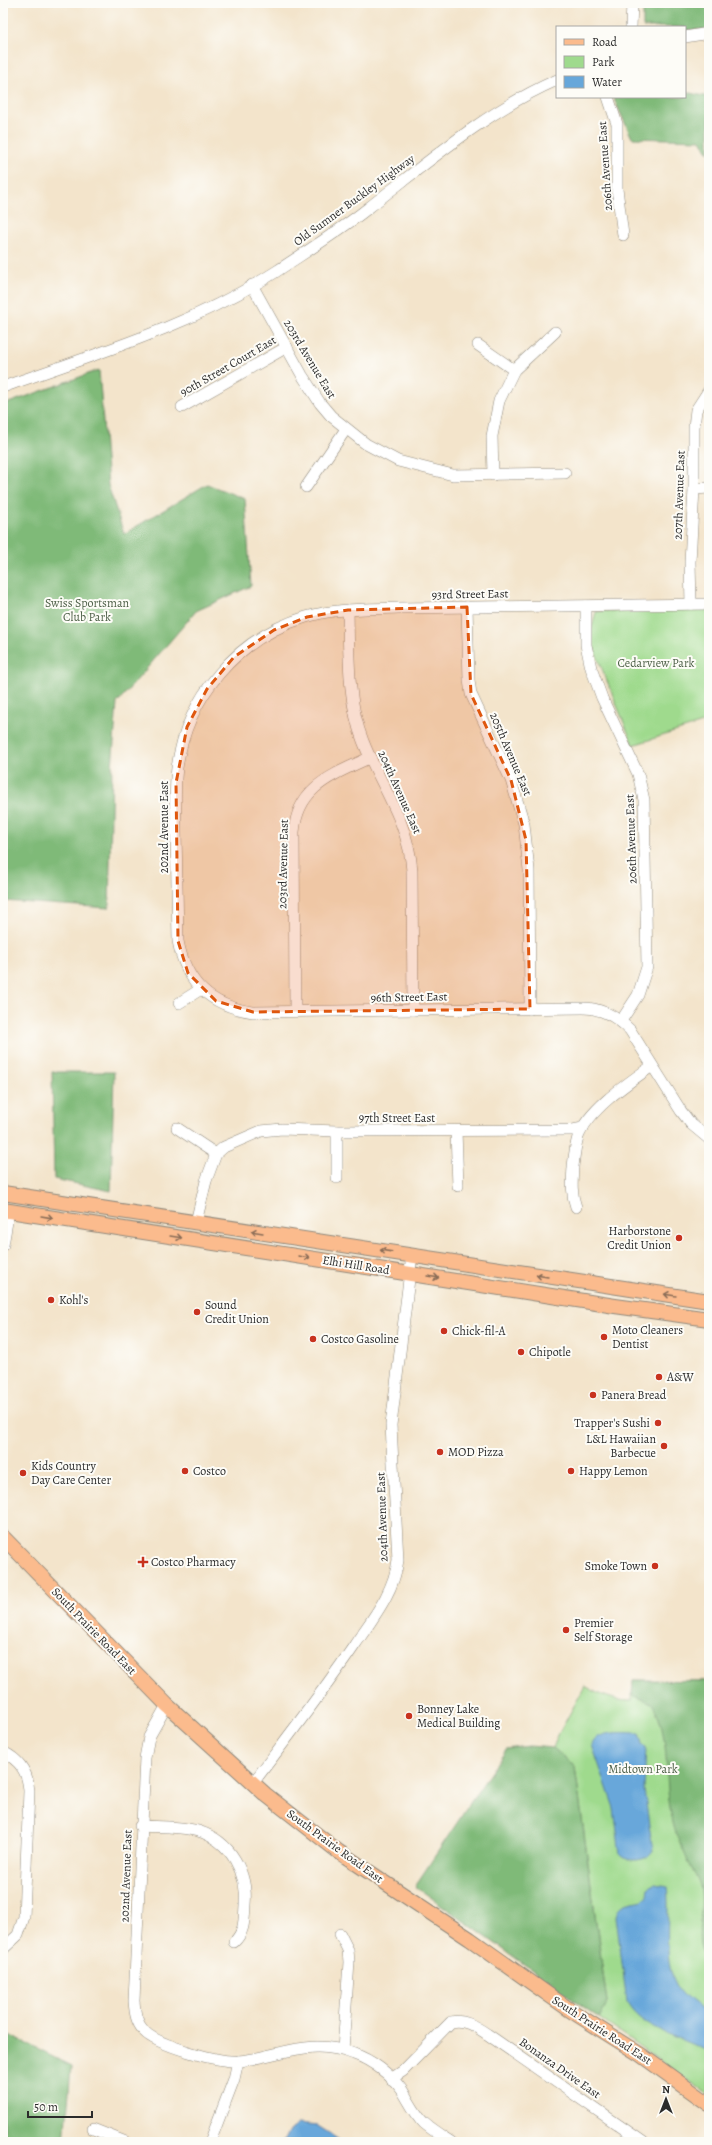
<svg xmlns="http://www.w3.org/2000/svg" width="712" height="2145" font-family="Alegreya,serif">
	<rect width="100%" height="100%" fill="#fdfcf7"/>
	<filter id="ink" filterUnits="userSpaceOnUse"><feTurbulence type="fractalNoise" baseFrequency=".025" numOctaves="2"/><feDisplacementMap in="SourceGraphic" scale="8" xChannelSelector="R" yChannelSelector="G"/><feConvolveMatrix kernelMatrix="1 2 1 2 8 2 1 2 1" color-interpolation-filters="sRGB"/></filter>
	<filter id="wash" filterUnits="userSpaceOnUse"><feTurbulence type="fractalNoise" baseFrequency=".012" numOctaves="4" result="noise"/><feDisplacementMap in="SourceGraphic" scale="16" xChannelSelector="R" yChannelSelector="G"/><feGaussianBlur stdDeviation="0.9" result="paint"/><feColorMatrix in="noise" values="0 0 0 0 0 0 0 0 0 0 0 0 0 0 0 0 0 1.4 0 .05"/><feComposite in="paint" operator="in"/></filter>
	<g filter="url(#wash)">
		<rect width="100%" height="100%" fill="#f3e4cb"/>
		<!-- green -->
		<g fill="#9fda8d" stroke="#65825c">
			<path d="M709 609V721L633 745 592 644 590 633 596 612 603 611Z"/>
			<path d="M633 1680 709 1681V2095L599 2018 607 2003 575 1767 553 1748 558 1735 585 1686C601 1695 613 1701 632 1701Z"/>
		</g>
		<!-- forest -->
		<g fill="#7fba78" stroke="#557252">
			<path d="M643 3H709V29L685 30V27H643Z"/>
			<path d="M685 92 709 97V153L701 140 632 138 613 97H685Z"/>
			<path d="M99 370 108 485 124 534 207 484 245 499 251 586 196 611 117 703 112 768 109 908 3 901V405Z"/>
			<path d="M52 1072H114L111 1191 54 1179Z"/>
			<path d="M633 1680 709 1681V1965C691 1942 704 1917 701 1891 700 1882 695 1874 691 1866 683 1851 675 1835 672 1818 663 1780 672 1737 652 1703L632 1695Z"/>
			<path d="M529 1746 553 1748 575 1767 607 2003 599 2018 415 1886 506 1749Z"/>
			<path d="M3 2032 71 2066 65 2142H3Z"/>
		</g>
		<!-- water -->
		<g fill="#67a7da" stroke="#496982">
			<path d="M639 1733 642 1744 646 1747 644 1790 653 1851C649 1861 627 1863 620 1855L614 1808 592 1745C597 1729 626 1733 639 1733Z"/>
			<path d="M655 1884 667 1886C671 1918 660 1966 681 1992 688 2001 700 2008 709 2015V2050L702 2049C677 2036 641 2029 627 2003L616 1916C619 1902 631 1903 643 1900L647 1895 648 1888Z"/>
			<path d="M297 2124 318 2126 343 2142H284L290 2130Z"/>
		</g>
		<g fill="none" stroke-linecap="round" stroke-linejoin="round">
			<!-- stream -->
			<path stroke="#67a7da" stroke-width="2.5" d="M705 3 709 4"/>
		</g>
	</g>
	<g filter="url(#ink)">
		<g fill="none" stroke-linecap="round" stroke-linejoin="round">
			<defs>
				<g id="minor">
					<path d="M631 27 632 3"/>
					<path d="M685 37 709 33"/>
					<path d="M608 97 617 124V189L623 235"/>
					<path d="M252 285 302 375 320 403 331 416 366 444 398 461 453 475 565 473"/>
					<path d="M478 345 514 370"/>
					<path d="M3 387C96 354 193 325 277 271 307 251 338 232 367 209 427 163 486 111 557 80"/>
					<path d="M182 407 287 347"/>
					<path d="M493 475 492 436 499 401 514 370 555 332"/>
					<path d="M306 487 346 429"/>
					<path d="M694 489 709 488"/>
					<path d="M691 604 690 562 694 489V427L696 410 709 390"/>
					<path d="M709 604 399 608C369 609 336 608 306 617 237 638 187 696 177 768 174 789 176 810 176 831 177 868 177 904 178 941 186 983 210 1006 253 1012L583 1008C602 1008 617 1017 630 1030L681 1111 691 1124 709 1139"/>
					<path d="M586 606V645L591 668 602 698 638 774 644 800 647 967 638 995 621 1021"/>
					<path d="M467 607 469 680 471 694 511 780 524 824 529 870 530 1009"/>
					<path d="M348 610C349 652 347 701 363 741 380 785 409 822 412 871L413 1010"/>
					<path d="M179 1003 201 989"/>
					<path d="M295 1011 294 832C298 785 334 775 371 757"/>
					<path d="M177 1128 216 1154"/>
					<path d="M337 1131V1178"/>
					<path d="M456 1131 458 1186"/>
					<path d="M576 1207C571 1193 572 1182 573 1167 574 1158 575 1147 578 1137 589 1109 628 1083 652 1066"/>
					<path d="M196 1222 206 1181 216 1154 224 1147 261 1131 282 1129 337 1131 573 1130 583 1128"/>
					<path d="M3 1245 9 1210"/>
					<path d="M167 1705 149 1737 145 1758 134 2001C135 2013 136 2022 144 2031 156 2045 221 2063 239 2061 281 2056 310 2037 354 2054 372 2060 391 2075 402 2090 409 2101 415 2114 424 2123 432 2130 442 2136 451 2142"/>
					<path d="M3 1752C20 1760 28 1772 29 1791L24 1917 18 1935 3 1949"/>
					<path d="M253 1783C287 1738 322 1693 354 1646 372 1619 394 1593 398 1560L391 1425 412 1255"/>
					<path d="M140 1826C159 1827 180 1826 198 1831 231 1841 248 1873 245 1905 244 1919 245 1932 234 1942"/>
					<path d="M340 1934 348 1950 349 1962 343 2050"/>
					<path d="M391 2079 403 2071 451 2022C465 2019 476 2027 487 2034L643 2142"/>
					<path d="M93 2129 126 2142"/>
					<path d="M210 2142 234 2079 238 2061"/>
				</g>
				<g id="major">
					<path d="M3 1193 709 1301"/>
					<path d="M3 1210 615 1306 709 1319"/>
					<path d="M3 1537 167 1705 265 1794 339 1852 470 1939 570 2010 641 2055 709 2104"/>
				</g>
			</defs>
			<!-- minor casing -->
			<use href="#minor" stroke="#8f887b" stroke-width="12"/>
			<!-- major casing -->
			<use href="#major" stroke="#8f887b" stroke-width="16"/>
			<!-- minor -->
			<use href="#minor" stroke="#fff" stroke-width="11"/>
			<!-- major -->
			<use href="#major" stroke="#fbbb8d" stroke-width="14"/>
		</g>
		<!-- one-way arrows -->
		<defs><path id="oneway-shaft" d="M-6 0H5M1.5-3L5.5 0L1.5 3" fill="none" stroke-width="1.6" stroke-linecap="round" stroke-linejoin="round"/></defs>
		<g stroke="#896c57">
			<use href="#oneway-shaft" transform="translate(47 1217) rotate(10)"/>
			<use href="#oneway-shaft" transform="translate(257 1232) rotate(-171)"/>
			<use href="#oneway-shaft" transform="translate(176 1237) rotate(9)"/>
			<use href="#oneway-shaft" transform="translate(386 1251) rotate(-172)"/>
			<use href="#oneway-shaft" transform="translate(304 1257) rotate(9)"/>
			<use href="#oneway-shaft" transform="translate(542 1276) rotate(-171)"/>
			<use href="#oneway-shaft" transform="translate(433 1277) rotate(9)"/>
			<use href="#oneway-shaft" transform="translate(670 1295) rotate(-171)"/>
		</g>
	</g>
	<!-- marked area -->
	<path fill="#df570e" fill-opacity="0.2" stroke="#df570e" stroke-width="3" stroke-dasharray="8 5" stroke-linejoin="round" d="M467 607 471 694 511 780 526 840 530 1009 253 1012 216 1001 188 973 178 941 176 783 187 727 207 689 234 657 274 630 307 617 348 610Z"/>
	<!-- markers -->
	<g fill="#c8321e" stroke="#fdfcf7" stroke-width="1.5">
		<circle cx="679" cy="1238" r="4"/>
		<circle cx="51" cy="1300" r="4"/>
		<circle cx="197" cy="1312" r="4"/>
		<circle cx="444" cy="1331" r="4"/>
		<circle cx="604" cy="1337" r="4"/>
		<circle cx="313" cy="1339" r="4"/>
		<circle cx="521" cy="1352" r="4"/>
		<circle cx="659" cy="1377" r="4"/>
		<circle cx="593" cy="1395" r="4"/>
		<circle cx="658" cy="1423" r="4"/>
		<circle cx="664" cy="1446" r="4"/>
		<circle cx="440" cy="1452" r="4"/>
		<circle cx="185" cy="1471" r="4"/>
		<circle cx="571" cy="1471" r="4"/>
		<circle cx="23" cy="1473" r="4"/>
		<path d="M141 1556h4v4h4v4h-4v4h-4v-4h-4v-4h4z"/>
		<circle cx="655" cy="1566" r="4"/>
		<circle cx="566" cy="1630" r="4"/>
		<circle cx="409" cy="1716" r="4"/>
	</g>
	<g text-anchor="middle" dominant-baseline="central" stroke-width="4" stroke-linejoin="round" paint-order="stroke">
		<!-- street labels -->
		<g font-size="12" fill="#2b2b2b" stroke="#fdfcf7">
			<text transform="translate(605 166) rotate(-94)">206th Avenue East</text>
			<text transform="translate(354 200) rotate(-36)">Old Sumner Buckley Highway</text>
			<text transform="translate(310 359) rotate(59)">203rd Avenue East</text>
			<text transform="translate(228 366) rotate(-30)">90th Street Court East</text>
			<text transform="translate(679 495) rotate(-88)">207th Avenue East</text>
			<text transform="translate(470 594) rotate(-1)">93rd Street East</text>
			<text transform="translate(511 754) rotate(67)">205th Avenue East</text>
			<text transform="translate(400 792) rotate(66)">204th Avenue East</text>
			<text transform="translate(164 827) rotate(-90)">202nd Avenue East</text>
			<text transform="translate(631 839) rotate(-92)">206th Avenue East</text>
			<text transform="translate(283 864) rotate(-89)">203rd Avenue East</text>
			<text transform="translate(409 997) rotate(-1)">96th Street East</text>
			<text x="397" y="1118">97th Street East</text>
			<text transform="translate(356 1265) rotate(9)">Elhi Hill Road</text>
			<text transform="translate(382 1517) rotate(-92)">204th Avenue East</text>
			<text transform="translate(94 1631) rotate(46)">South Prairie Road East</text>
			<text transform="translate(335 1846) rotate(36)">South Prairie Road East</text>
			<text transform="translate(126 1876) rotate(-88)">202nd Avenue East</text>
			<text transform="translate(602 2030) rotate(33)">South Prairie Road East</text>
			<text transform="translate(560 2068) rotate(35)">Bonanza Drive East</text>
		</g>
		<!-- park labels -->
		<g font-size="12" fill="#4e6048" stroke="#fdfcf7">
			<text x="87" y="603">Swiss Sportsman<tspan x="87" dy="14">Club Park</tspan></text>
			<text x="656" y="663">Cedarview Park</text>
			<text x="643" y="1769">Midtown Park</text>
		</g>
		<!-- poi labels -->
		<g font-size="12" fill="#2b2b2b" stroke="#fdfcf7" text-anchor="start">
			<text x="671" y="1231" text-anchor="end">Harborstone<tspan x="671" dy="14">Credit Union</tspan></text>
			<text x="59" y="1300">Kohl's</text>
			<text x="205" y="1305">Sound<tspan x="205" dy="14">Credit Union</tspan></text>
			<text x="612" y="1330">Moto Cleaners<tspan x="612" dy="14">Dentist</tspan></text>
			<text x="452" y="1331">Chick-fil-A</text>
			<text x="321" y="1339">Costco Gasoline</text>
			<text x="529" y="1352">Chipotle</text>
			<text x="667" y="1377">A&amp;W</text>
			<text x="601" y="1395">Panera Bread</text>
			<text x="650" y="1423" text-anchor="end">Trapper's Sushi</text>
			<text x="656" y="1439" text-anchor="end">L&amp;L Hawaiian<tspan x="656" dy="14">Barbecue</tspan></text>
			<text x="448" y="1452">MOD Pizza</text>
			<text x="31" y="1466">Kids Country<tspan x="31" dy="14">Day Care Center</tspan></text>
			<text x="193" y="1471">Costco</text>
			<text x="579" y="1471">Happy Lemon</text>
			<text x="151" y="1562">Costco Pharmacy</text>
			<text x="647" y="1566" text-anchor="end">Smoke Town</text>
			<text x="574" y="1623">Premier<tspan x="574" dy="14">Self Storage</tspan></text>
			<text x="417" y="1709">Bonney Lake<tspan x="417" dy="14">Medical Building</tspan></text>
		</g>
	</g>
	<!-- margin -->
	<rect width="712" height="2145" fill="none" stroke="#fdfcf7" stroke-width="16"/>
	<!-- legend -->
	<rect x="556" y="26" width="130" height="72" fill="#fdfcf7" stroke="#a9a8a5"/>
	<rect x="564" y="39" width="20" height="6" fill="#fbbb8d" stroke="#a9a8a5"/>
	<text x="592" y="46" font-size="12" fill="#2b2b2b">Road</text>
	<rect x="564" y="56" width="20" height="12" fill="#9fda8d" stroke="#a9a8a5"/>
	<text x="592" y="66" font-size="12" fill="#2b2b2b">Park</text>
	<rect x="564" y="76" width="20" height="12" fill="#67a7da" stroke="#a9a8a5"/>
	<text x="592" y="86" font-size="12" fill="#2b2b2b">Water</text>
	<!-- north arrow -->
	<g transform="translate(666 2099)" stroke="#fdfcf7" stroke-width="3" paint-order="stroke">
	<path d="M0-3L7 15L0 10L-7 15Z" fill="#2b2b2b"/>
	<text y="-6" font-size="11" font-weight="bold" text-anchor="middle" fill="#2b2b2b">N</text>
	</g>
	<!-- scale -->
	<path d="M28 2111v6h64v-6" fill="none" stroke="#2b2b2b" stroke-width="2"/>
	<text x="34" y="2111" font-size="12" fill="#2b2b2b" stroke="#fdfcf7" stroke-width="3" paint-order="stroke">50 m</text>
</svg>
